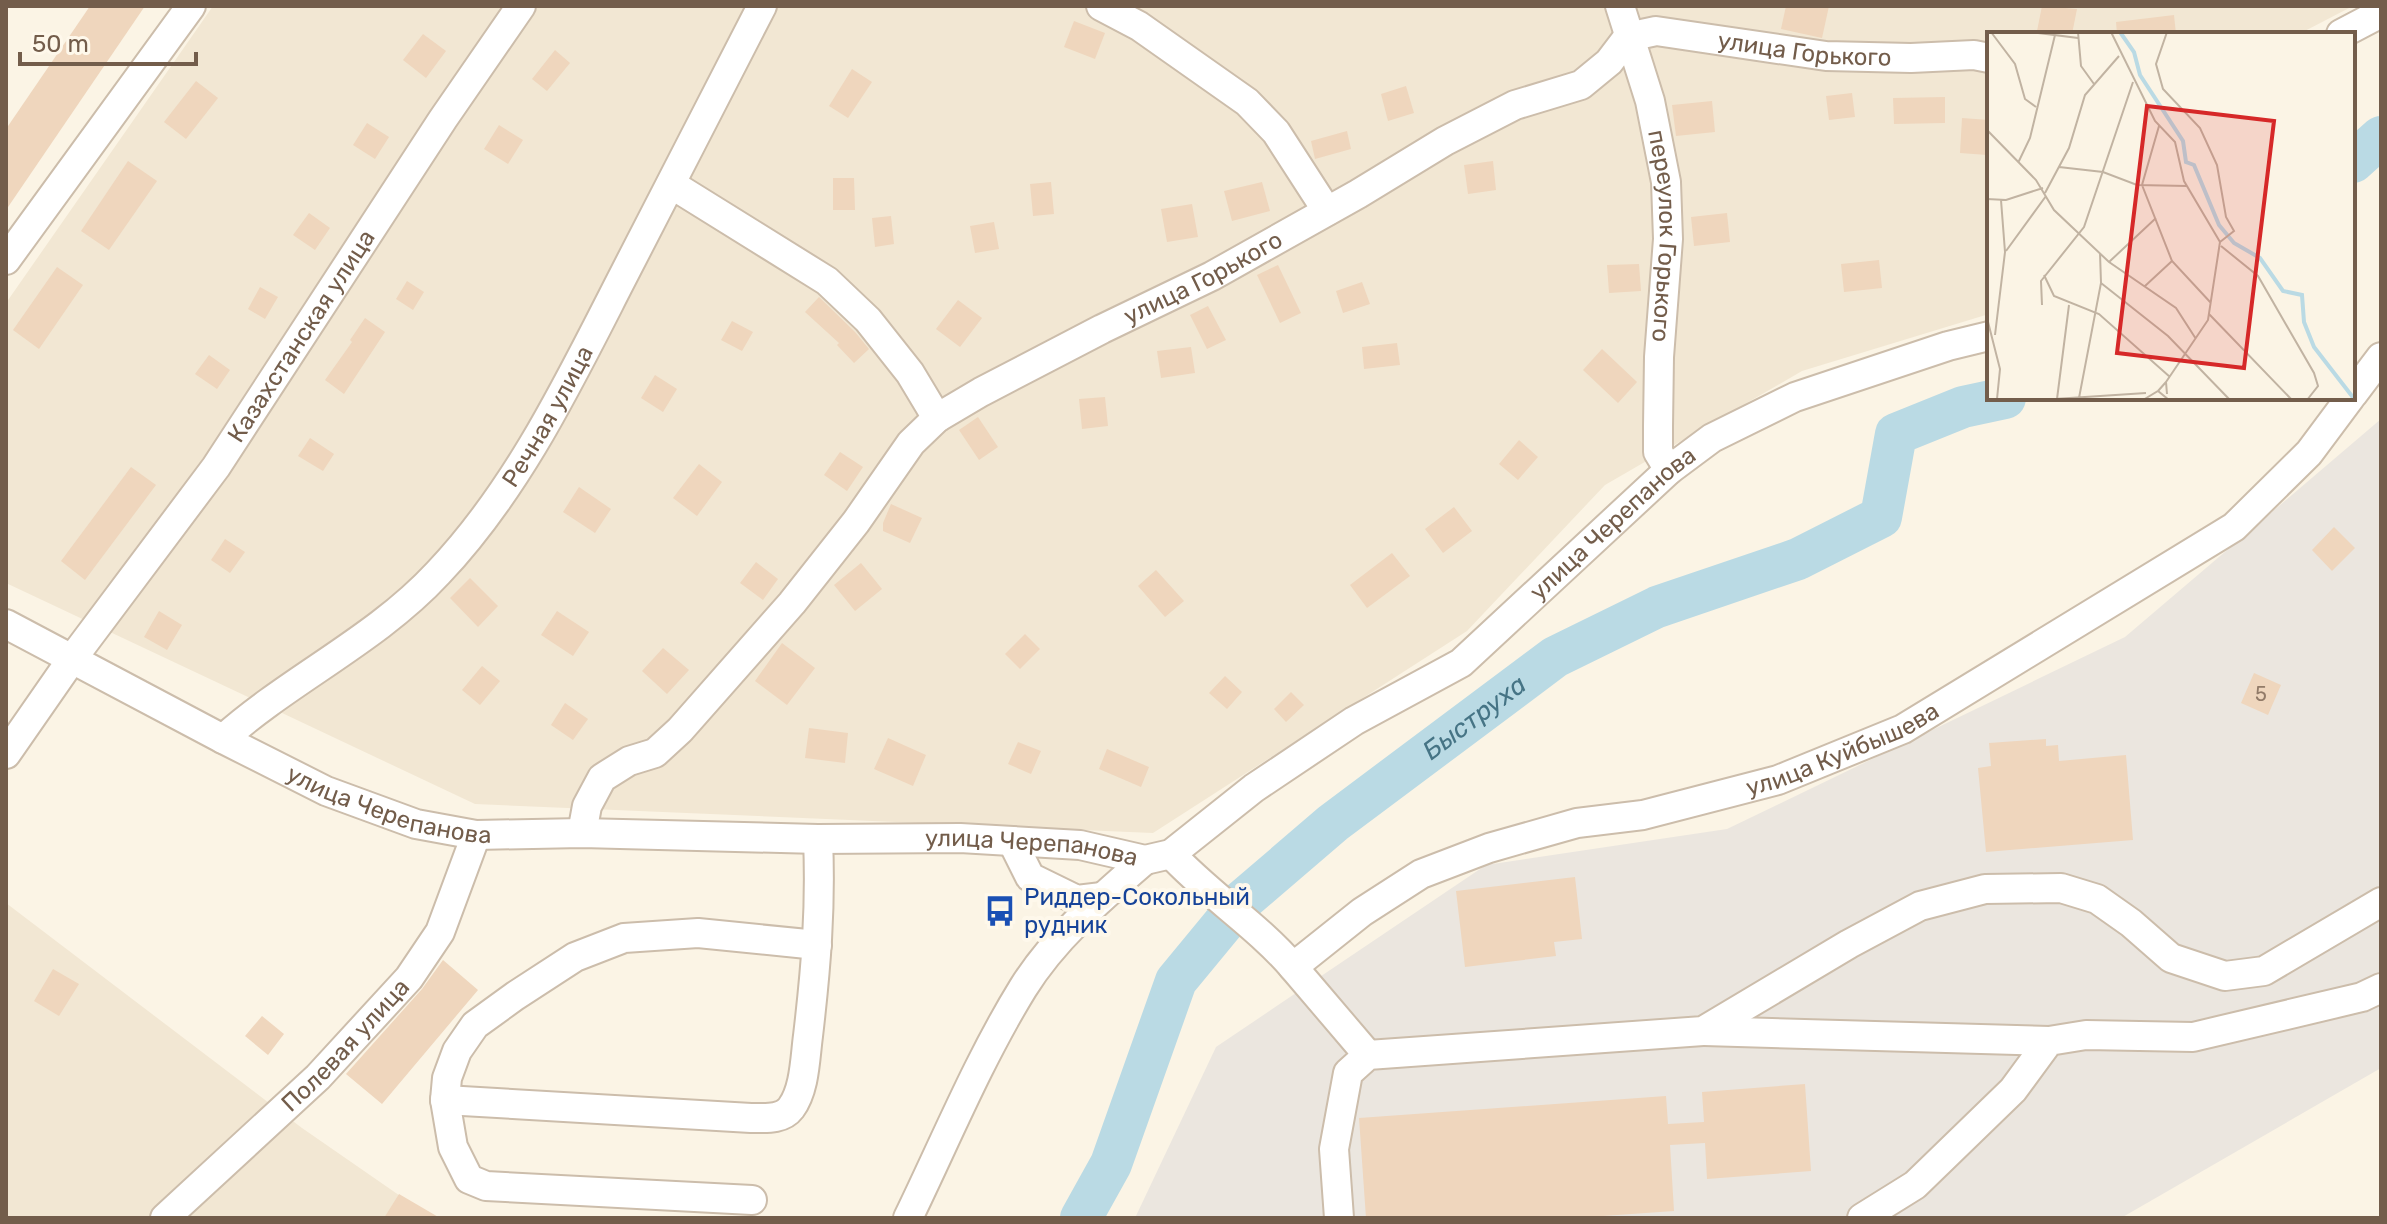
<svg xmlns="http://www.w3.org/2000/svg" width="2387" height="1224" font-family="Rubik,sans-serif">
	<rect width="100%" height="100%" fill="#fbf4e5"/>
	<!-- residential -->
	<g fill="#f2e7d3">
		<path d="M213 6H2353L2299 34H1989V314L1802 371 1605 485 1467 631 1153 833 475 804 6 583V303Z"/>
		<path d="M6 903 302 1128 432 1218H6Z"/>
	</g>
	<!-- industrial -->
	<path fill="#ebe6df" d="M2381 419V1068L2121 1218H1135L1216 1047 1486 865 1727 829 2125 637Z"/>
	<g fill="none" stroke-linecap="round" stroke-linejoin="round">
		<!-- river -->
		<g stroke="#badae4" stroke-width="42">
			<path d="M2353 162 2381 137"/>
			<path id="s1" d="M1081 1218 1111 1164 1176 981 1242 901 1333 823 1555 657 1657 607 1798 559 1881 517 1896 434 1963 407 2005 398"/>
		</g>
	</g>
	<!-- building -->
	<g fill="#efd6bd">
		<path d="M90 6H145L6 210V129Z"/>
		<path d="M1786 6H1829L1822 38 1781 29Z"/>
		<path d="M2042 6 2077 9 2072 34 2037 31Z"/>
		<path d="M2174 15 2176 34H2117L2116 22Z"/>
		<path d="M1074 21 1105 33 1095 59 1064 47Z"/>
		<path d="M423 34 446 51 426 78 403 60Z"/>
		<path d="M555 50 570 63 547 91 532 79Z"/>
		<path d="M852 69 872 82 848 118 829 106Z"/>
		<path d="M196 81 218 98 186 139 164 122Z"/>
		<path d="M1406 86 1414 113 1388 121 1381 94Z"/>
		<path d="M1852 93 1855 117 1829 120 1826 96Z"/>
		<path d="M1945 97V123L1894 124 1893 98Z"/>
		<path d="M1712 101 1715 132 1676 136 1672 105Z"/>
		<path d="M1962 118 1989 120 1987 155 1960 153Z"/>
		<path d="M367 123 389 137 375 159 353 145Z"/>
		<path d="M499 125 523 140 508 164 484 149Z"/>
		<path d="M1347 131 1351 149 1315 159 1311 141Z"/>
		<path d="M128 161 157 181 109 250 81 231Z"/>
		<path d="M1493 161 1496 190 1468 194 1464 165Z"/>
		<path d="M833 178H854L855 210H833Z"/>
		<path d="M1051 182 1054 214 1033 216 1030 184Z"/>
		<path d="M1262 182 1270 211 1232 221 1224 191Z"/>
		<path d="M1192 204 1198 237 1167 242 1161 209Z"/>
		<path d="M309 213 330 228 315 250 293 235Z"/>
		<path d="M1727 213 1730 242 1694 246 1691 217Z"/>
		<path d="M891 216 894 244 875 247 872 218Z"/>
		<path d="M994 222 999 249 975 253 970 226Z"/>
		<path d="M1879 260 1882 288 1844 292 1841 264Z"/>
		<path d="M1639 264 1641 291 1609 293 1607 265Z"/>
		<path d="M1278 265 1301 313 1280 323 1257 275Z"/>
		<path d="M57 267 83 285 39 349 13 330Z"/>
		<path d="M407 281 424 292 413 310 396 299Z"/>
		<path d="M1362 282 1370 304 1343 313 1336 291Z"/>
		<path d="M260 287 278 297 265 319 248 309Z"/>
		<path d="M819 297 855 332 869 349 854 363 837 345 839 343 805 312Z"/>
		<path d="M958 300 982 318 960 347 936 329Z"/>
		<path d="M1208 306 1226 340 1207 349 1190 315Z"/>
		<path d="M365 318 385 332 344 394 325 380 352 342 350 340Z"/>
		<path d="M732 321 753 332 742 351 721 340Z"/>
		<path d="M1397 343 1400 365 1364 369 1362 347Z"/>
		<path d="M1191 347 1195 373 1161 378 1157 351Z"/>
		<path d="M1602 349 1637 382 1618 403 1583 370Z"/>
		<path d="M209 355 230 370 217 389 195 374Z"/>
		<path d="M655 375 677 389 663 412 641 398Z"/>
		<path d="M1105 397 1108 426 1082 429 1079 399Z"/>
		<path d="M978 417 998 447 979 460 959 430Z"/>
		<path d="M310 438 334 454 323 471 298 456Z"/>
		<path d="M1519 440 1538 457 1518 480 1499 464Z"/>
		<path d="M840 452 863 467 847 491 824 475Z"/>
		<path d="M699 464 722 482 697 516 673 498Z"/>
		<path d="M131 467 156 485 85 580 61 561Z"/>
		<path d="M579 487 611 509 595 533 563 512Z"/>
		<path d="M891 504 922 518 910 543 883 531V523Z"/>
		<path d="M1454 507 1472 531 1443 553 1425 529Z"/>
		<path d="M2334 527 2355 548 2332 571 2312 550Z"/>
		<path d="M225 539 245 552 230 573 211 560Z"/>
		<path d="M1392 553 1410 576 1367 608 1350 585Z"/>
		<path d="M756 562 778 579 763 600 740 583Z"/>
		<path d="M861 563 882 589 855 611 834 585Z"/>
		<path d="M1156 570 1184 601 1165 617 1138 586Z"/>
		<path d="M470 578 498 606 478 627 450 598Z"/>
		<path d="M159 611 182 625 167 650 144 637Z"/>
		<path d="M557 611 589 632 573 656 541 635Z"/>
		<path d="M1025 634 1040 649 1020 669 1005 654Z"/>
		<path d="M782 643 815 668 787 705 755 681Z"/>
		<path d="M663 648 689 670 667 694 642 671Z"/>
		<path d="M482 666 500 681 480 705 462 690Z"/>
		<path d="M2254 673 2281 685 2268 715 2241 703Z"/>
		<path d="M1225 676 1242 692 1227 709 1209 693Z"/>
		<path d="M1291 692 1304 705 1286 722 1274 709Z"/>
		<path d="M565 703 588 719 573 740 551 725Z"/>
		<path d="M809 728 848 733 845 763 805 758Z"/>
		<path d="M888 738 926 755 913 786 874 769Z"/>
		<path d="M2046 739V746L2058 745 2059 761 2126 755 2133 840 1986 852 1978 768 1991 766 1989 743Z"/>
		<path d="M1018 742 1041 751 1031 774 1008 764Z"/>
		<path d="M1107 749 1149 767 1141 787 1099 769Z"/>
		<path d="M1575 877 1582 939 1554 942 1556 956 1465 967 1456 891Z"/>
		<path d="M443 960 478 990 382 1104 346 1074 422 989Z"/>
		<path d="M53 969 79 984 59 1016 34 1001Z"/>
		<path d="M262 1016 284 1034 268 1055 245 1036Z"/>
		<path d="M1805 1084 1811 1171 1707 1179 1705 1143 1670 1145 1674 1211 1575 1218H1366L1359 1118 1666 1096 1668 1124 1704 1122 1702 1092Z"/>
		<path d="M399 1194 440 1218H384Z"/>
	</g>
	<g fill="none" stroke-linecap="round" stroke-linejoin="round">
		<defs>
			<g id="minor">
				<path d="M1101 6 1139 26 1247 102 1276 132 1327 211"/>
				<path id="s2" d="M1620 6 1650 101 1666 182 1668 239 1659 357 1658 426V452L1669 470"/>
				<path d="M2341 34 2381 13"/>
				<path d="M671 184 827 281 868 320 910 373 937 418"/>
				<path d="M6 260 191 6"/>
				<path d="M2353 394 2381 357"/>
				<path id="s3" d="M6 624 223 739 326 791 416 824 476 835 582 833 818 839 960 838 1080 845 1145 860 1171 854 1254 788 1354 721 1461 663 1669 470 1712 438 1795 397 1948 346 1989 336"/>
				<path id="s4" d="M223 739C290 679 376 640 438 573 516 491 567 386 618 286 666 193 714 99 762 6"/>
				<path id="s5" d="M6 754 72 659 216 467 443 119 521 6"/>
				<path id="s6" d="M582 833 587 806 602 778 629 761 655 753 680 730 792 603 856 522 911 443 937 418 981 392 1102 329 1212 276 1358 194 1445 141 1515 105 1581 85 1609 62 1628 37 1656 31 1826 56 1911 58 1974 55 1989 58"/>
				<path d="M1012 841 1030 877 1077 900 1102 897"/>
				<path id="s7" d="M1171 854C1209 895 1257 925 1293 967L1362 912 1421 874 1489 848 1577 823 1643 815 1778 780 1903 729 2234 527 2309 453 2350 398"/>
				<path d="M1293 967 1368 1055"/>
				<path d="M1704 1031 2049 1041"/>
				<path d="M445 1100 751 1118C765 1118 782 1120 791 1108 805 1089 805 1058 808 1036 816 968 821 907 818 839"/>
				<path d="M752 1200 486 1186 469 1179 453 1147 445 1100 447 1078 457 1051 475 1025 515 996 575 957 624 938 698 933 817 945"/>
				<path id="s8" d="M165 1218 318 1077 409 978 440 932 476 835"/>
				<path d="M908 1218C945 1142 978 1061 1023 988 1054 938 1101 898 1145 860"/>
				<path d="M1339 1218 1334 1149 1348 1073 1368 1055 1703 1031 1849 944 1920 906 1985 889 2061 888 2097 899 2131 923 2171 958 2225 976 2264 971 2381 902"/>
				<path d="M1862 1218 1915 1185 2013 1090 2049 1041 2086 1035 2193 1037 2362 997 2381 988"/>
			</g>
		</defs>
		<!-- minor casing -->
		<use href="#minor" stroke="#ccbdab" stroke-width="32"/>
		<!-- minor -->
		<use href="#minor" stroke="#fff" stroke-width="28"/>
	</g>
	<!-- icons -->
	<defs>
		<symbol id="bus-bare" viewBox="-9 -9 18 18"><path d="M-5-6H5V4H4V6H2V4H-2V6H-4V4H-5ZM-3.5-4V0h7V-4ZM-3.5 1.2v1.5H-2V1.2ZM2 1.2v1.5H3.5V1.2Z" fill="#1a4fb4" stroke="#fef8eb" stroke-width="2.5" paint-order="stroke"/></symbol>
	</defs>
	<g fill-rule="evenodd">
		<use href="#bus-bare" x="978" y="889" width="44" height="44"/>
	</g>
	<g text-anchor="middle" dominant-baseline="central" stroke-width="8" stroke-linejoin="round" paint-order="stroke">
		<!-- number labels -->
		<g font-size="20" fill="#927b68">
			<text x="2261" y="694">5</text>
		</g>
		<!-- street labels -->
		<g font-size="24" fill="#735d4b" stroke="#fef8eb">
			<text stroke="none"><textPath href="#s6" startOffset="1530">улица Горького</textPath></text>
			<text stroke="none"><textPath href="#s2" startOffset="236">переулок Горького</textPath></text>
			<text stroke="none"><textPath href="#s6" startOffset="858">улица Горького</textPath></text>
			<text stroke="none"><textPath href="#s5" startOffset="512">Казахстанская улица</textPath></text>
			<text stroke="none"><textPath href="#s4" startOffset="464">Речная улица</textPath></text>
			<text stroke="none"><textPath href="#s3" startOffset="1770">улица Черепанова</textPath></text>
			<text stroke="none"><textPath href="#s7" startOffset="766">улица Куйбышева</textPath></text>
			<text stroke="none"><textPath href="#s3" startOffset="426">улица Черепанова</textPath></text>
			<text stroke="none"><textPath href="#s3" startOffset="1074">улица Черепанова</textPath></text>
			<text stroke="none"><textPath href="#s8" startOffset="250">Полевая улица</textPath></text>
		</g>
		<!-- transit labels -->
		<g font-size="24" fill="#164399" stroke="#fef8eb" text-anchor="start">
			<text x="1024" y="897">Риддер-Сокольный<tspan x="1024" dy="28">рудник</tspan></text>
		</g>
		<!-- water labels -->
		<g font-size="26" font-style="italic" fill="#467485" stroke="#fef8eb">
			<text stroke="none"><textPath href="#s1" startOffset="656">Быструха</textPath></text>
		</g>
	</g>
	<!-- overview -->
	<g transform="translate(1987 32)">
		<rect width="368" height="368" fill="#fbf4e5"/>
		<path fill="none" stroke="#badae4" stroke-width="4" d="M133 0 147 20 153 43 196 109 199 130 207 133 232 193 247 211 273 226 296 259 315 263 317 290 327 315 368 368"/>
		<path fill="none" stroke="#c1b3a2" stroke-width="2" d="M4 0 28 32 38 67 49 75M44 0 91 6M91 0 94 34 107 52M124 0 168 89 188 110 197 149 233 210 221 288 179 350M180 0 169 32 176 57 213 96 230 133 239 185 247 199 233 210M0 57V95M172 94 155 153 185 229 224 271M0 98 49 148 67 178 122 230 189 276 209 307M31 131 43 106 68 3M72 135 116 140 150 153 200 154M58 161 82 116 98 63 132 24M0 167 19 168 56 156M234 214 271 244 327 341 331 354 320 368M19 219 59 164M122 230 169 186M57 243 67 264 112 282 183 345M114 251 181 304 243 368M158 254 185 229M55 273 54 249 97 195 146 50M222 282 305 368M0 286 13 337 10 367M8 303 18 220 14 168M171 359 179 350 180 362M92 366 114 251 113 221M70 367 82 273M52 368 159 361M156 368 171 359 182 368"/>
		<path fill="#d62828" fill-opacity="0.15" stroke="#d62828" stroke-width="4" d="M160 74 287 89 257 336 130 321Z"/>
		<rect width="368" height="368" fill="none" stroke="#735d4b" stroke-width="4"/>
	</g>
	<!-- border -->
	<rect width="2387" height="1224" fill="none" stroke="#735d4b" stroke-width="16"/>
	<!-- scale -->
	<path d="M20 52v12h176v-12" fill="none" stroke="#735d4b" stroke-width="4"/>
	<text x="32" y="52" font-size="24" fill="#735d4b" stroke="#fef8eb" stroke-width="6" paint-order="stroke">50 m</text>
</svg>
